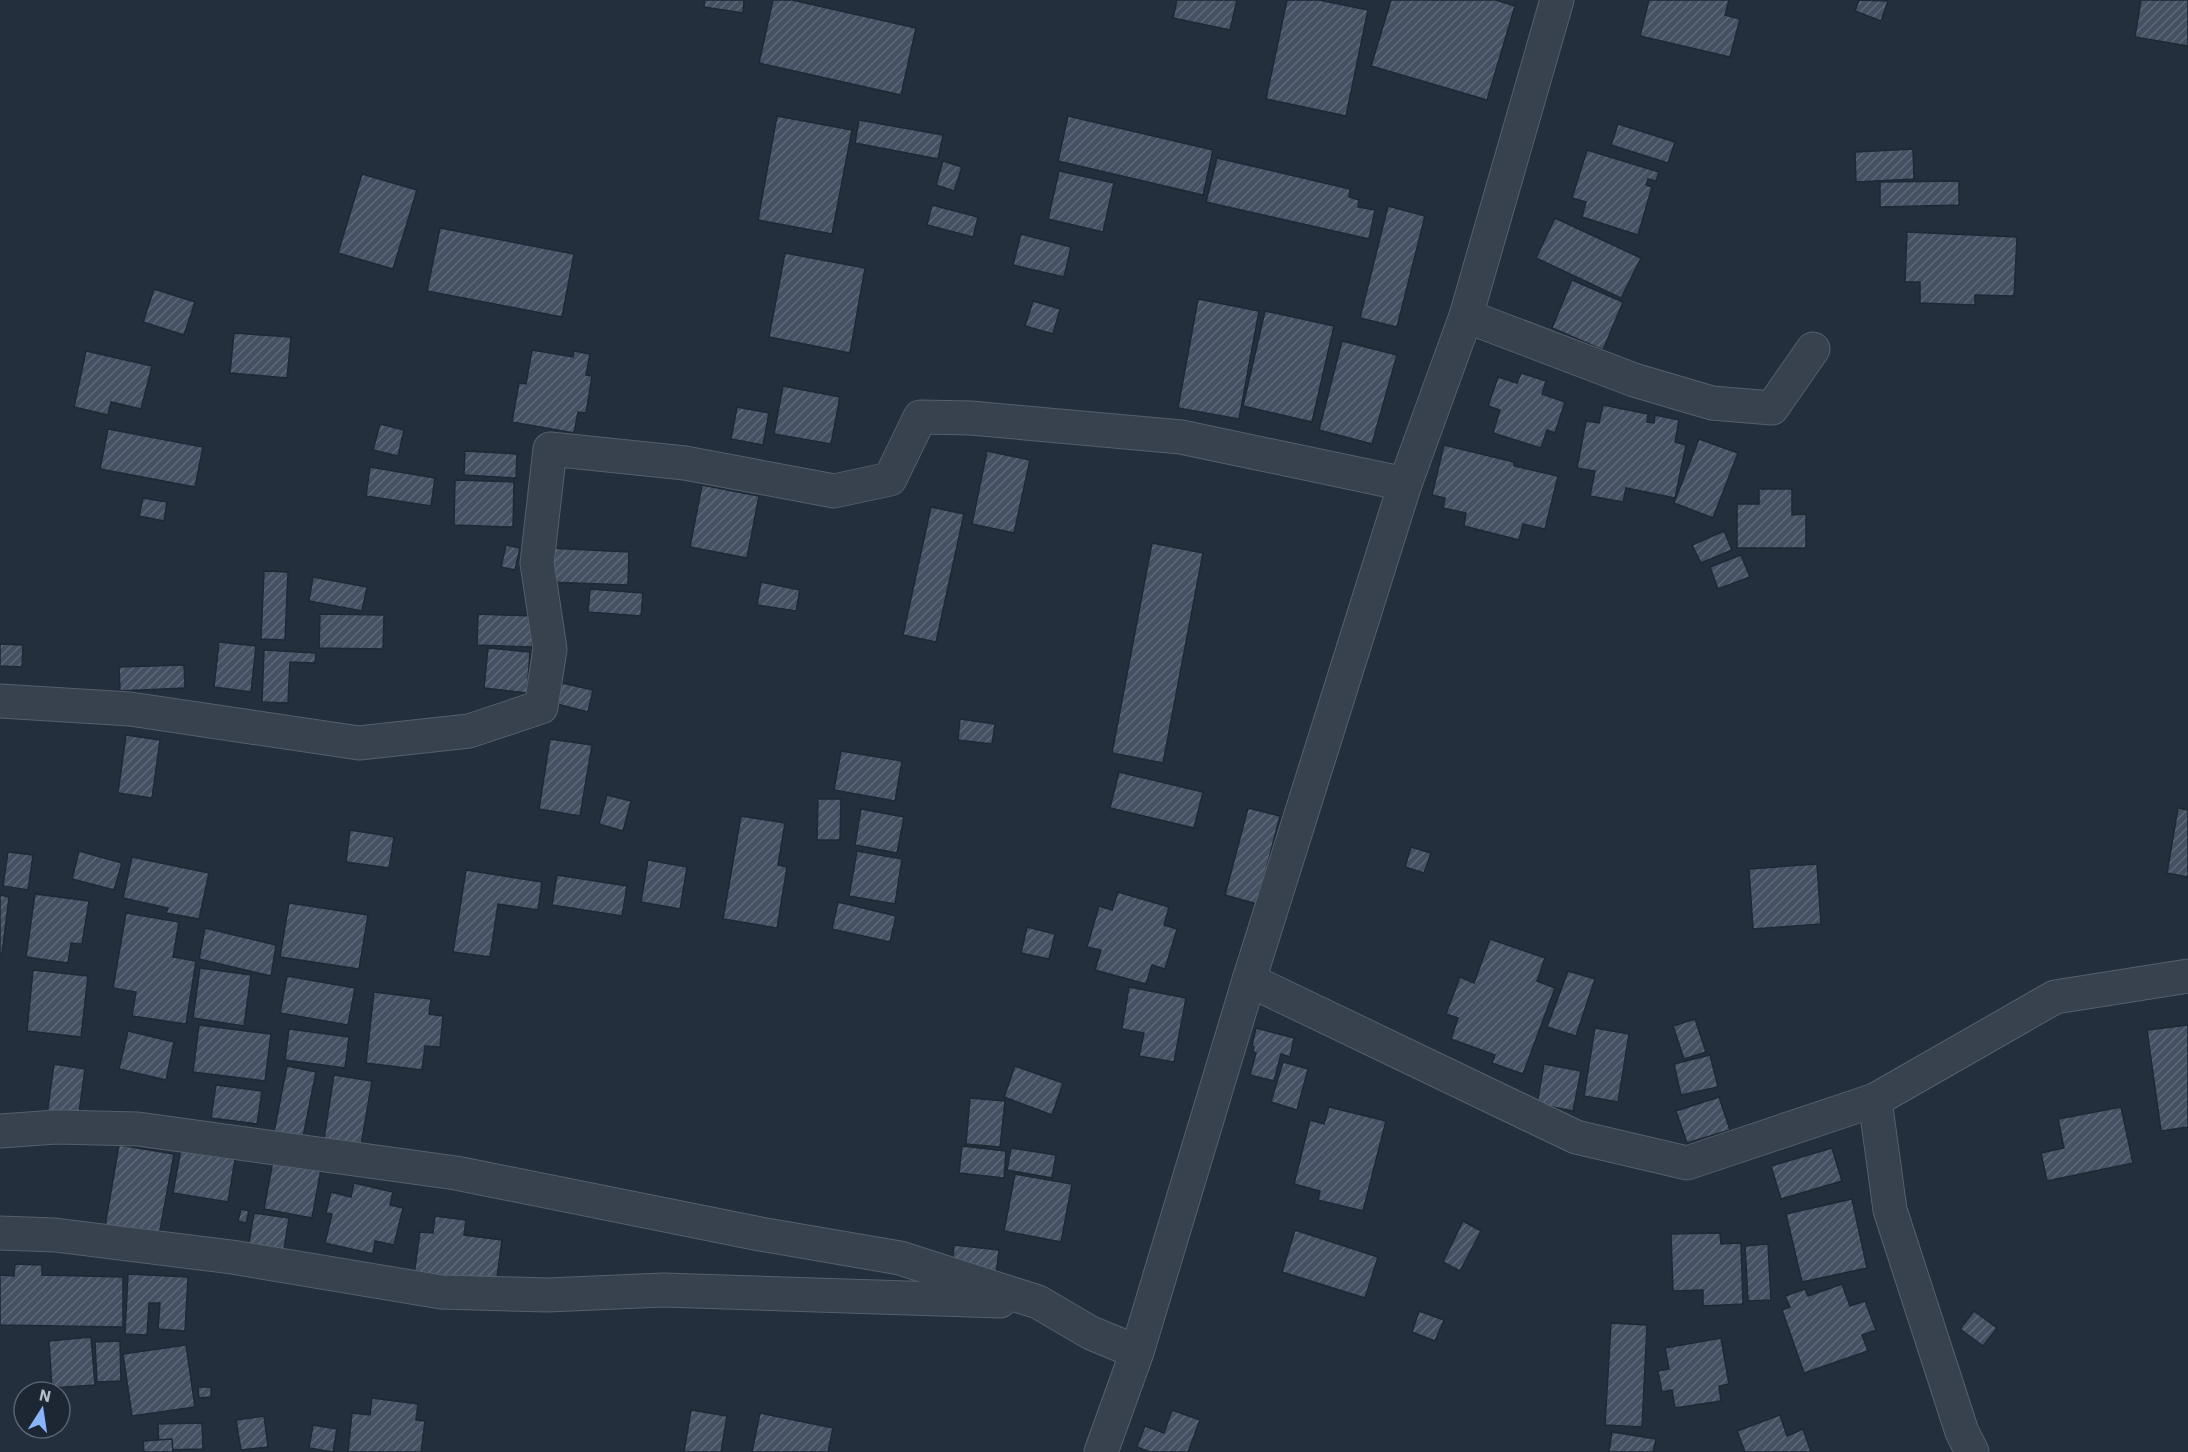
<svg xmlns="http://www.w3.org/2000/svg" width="2188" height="1452" font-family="'IBM Plex Sans',sans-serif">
	<defs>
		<pattern id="building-hatch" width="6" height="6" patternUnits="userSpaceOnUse" patternTransform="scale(1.5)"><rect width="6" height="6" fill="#455162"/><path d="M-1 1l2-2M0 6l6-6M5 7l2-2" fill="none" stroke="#5d6877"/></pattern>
	</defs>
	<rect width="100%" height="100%" fill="#242f3e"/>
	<!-- building -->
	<g fill="url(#building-hatch)" stroke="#1f2835" stroke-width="1.5">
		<path d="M705 0H744L743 13 704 7Z"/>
		<path d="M773 0H792L916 28 901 95 759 63Z"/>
		<path d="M1177 0H1237L1230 30 1173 18Z"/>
		<path d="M1287 0H1319L1368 10 1346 116 1266 99Z"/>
		<path d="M1391 0H1496L1515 6 1487 100 1371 66Z"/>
		<path d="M1649 0H1729L1725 15 1740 19 1730 57 1640 36Z"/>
		<path d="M1859 0 1888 1 1881 21 1855 11Z"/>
		<path d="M2141 0H2188V46L2135 37Z"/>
		<path d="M777 116 852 130 832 234 758 220Z"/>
		<path d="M1068 116 1213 150 1203 195 1058 161Z"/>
		<path d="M859 120 943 135 938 159 855 143Z"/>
		<path d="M1618 124 1675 142 1668 163 1611 145Z"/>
		<path d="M1913 149 1914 179 1856 182 1855 152Z"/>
		<path d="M1587 150 1659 172 1656 181 1648 179 1646 185 1652 187 1638 235 1582 217 1586 202 1572 198Z"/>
		<path d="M1217 158 1350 189 1349 197 1359 200 1358 207 1375 210 1369 239 1206 202Z"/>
		<path d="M943 161 962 167 954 191 936 185Z"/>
		<path d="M1059 171 1114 183 1103 232 1048 219Z"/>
		<path d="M362 174 417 190 393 269 338 253Z"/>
		<path d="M1959 181V205L1880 207V182Z"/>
		<path d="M932 205 978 217 973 237 927 225Z"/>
		<path d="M1388 206 1425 216 1397 327 1360 318Z"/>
		<path d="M1555 218 1641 258 1621 298 1536 258Z"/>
		<path d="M440 228 574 254 562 317 427 291Z"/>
		<path d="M1907 232 2017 237 2014 296 1975 295V305L1920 303V282H1905Z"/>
		<path d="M1021 234 1071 247 1064 277 1013 265Z"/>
		<path d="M785 253 865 268 850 353 769 337Z"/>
		<path d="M1572 280 1623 302 1603 350 1552 328Z"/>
		<path d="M154 289 195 302 184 335 143 322Z"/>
		<path d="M1198 299 1259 311 1239 419 1178 408Z"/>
		<path d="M1033 301 1060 309 1053 334 1025 326Z"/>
		<path d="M1265 311 1334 326 1312 422 1243 406Z"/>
		<path d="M234 333 291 337 287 378 230 373Z"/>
		<path d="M1342 341 1397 355 1372 444 1319 430Z"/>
		<path d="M532 350 573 357 574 351 590 354 586 375 592 376 586 413 578 412 574 433 512 422 519 383 526 384Z"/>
		<path d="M86 351 152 366 141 409 111 402 108 415 74 407Z"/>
		<path d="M1521 373 1546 381 1542 394 1565 402 1555 433 1547 430 1541 448 1493 433 1500 410 1488 406 1498 377 1517 383Z"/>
		<path d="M783 386 840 397 831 444 774 434Z"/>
		<path d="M1603 405 1648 414 1647 422 1654 423 1655 415 1679 420 1675 442 1686 445 1675 498 1626 488 1623 502 1590 496 1595 471 1577 468 1586 421 1599 423Z"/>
		<path d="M737 407 769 413 763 445 731 439Z"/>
		<path d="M380 424 404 430 398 456 373 450Z"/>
		<path d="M108 429 203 447 195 487 100 469Z"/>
		<path d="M1699 439 1738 453 1713 518 1674 503Z"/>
		<path d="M1444 445 1514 462V466L1558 476 1545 529 1523 524 1519 540 1464 526 1466 513 1443 508 1445 498 1432 495Z"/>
		<path d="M465 451 517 454 516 478 464 475Z"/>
		<path d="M987 451 1030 460 1014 533 972 524Z"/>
		<path d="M370 467 435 478 431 506 366 496Z"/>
		<path d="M455 480 514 482 513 527 454 525Z"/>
		<path d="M702 485 759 496 747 558 690 547Z"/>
		<path d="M1759 489H1792V515L1806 514V548H1737V504H1759Z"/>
		<path d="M143 498 167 502 164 521 139 516Z"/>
		<path d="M931 507 964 514 936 642 903 635Z"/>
		<path d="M1724 531 1732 550 1701 563 1692 545Z"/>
		<path d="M1152 543 1203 553 1163 763 1112 753Z"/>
		<path d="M506 545 520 548 515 570 501 567Z"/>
		<path d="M549 548 629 552 628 585 548 582Z"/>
		<path d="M1741 555 1750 577 1718 589 1710 567Z"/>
		<path d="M264 571 288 572 285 640 261 639Z"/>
		<path d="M313 577 367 587 362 611 309 601Z"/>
		<path d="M761 582 800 590 796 611 757 605Z"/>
		<path d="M590 589 643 593 641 616 588 612Z"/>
		<path d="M320 614 384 615 383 649 319 648Z"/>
		<path d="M478 614 533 616 532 647 477 645Z"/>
		<path d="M219 642 256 646 251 692 214 687Z"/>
		<path d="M0 644 23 645 22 667 0 666Z"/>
		<path d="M488 648 530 652 527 693 484 688Z"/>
		<path d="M264 650 316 653 315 663 290 662 288 703 262 702Z"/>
		<path d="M184 665 185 688 120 691 119 667Z"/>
		<path d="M562 683 593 690 588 712 557 704Z"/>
		<path d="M960 719 995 724 992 744 958 740Z"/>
		<path d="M126 735 160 740 152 798 118 793Z"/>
		<path d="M550 739 592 745 580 816 539 809Z"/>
		<path d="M841 751 902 761 895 801 834 790Z"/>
		<path d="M1119 772 1203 792 1194 828 1110 808Z"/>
		<path d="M607 795 631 801 623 831 599 824Z"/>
		<path d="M818 799H841L840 840H817Z"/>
		<path d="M1248 808 1280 816 1257 904 1225 895Z"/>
		<path d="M2178 808 2188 810V877L2167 873Z"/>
		<path d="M861 809 904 817 897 853 855 845Z"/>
		<path d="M741 816 785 823 778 865 787 867 777 928 723 919Z"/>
		<path d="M350 830 394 837 389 868 346 862Z"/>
		<path d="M1411 847 1431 853 1424 873 1405 867Z"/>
		<path d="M79 851 122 863 114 890 72 879Z"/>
		<path d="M857 851 902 859 895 904 849 896Z"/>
		<path d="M8 852 33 855 28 890 3 886Z"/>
		<path d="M132 857 209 873 199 919 166 913 168 908 123 898Z"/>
		<path d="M648 860 687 867 680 909 641 902Z"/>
		<path d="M1817 864 1821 924 1753 929 1749 869Z"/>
		<path d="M466 870 542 882 538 910 498 904 490 957 453 952Z"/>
		<path d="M557 875 627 886 622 916 552 905Z"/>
		<path d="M1118 892 1169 907 1164 925 1177 929 1165 969 1152 965 1146 984 1095 970 1101 950 1087 947 1099 906 1112 910Z"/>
		<path d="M35 894 89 901 82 944 71 943 68 963 26 957Z"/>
		<path d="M0 895 9 897 2 954 0 953Z"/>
		<path d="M838 902 896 916 890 942 832 929Z"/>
		<path d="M289 903 368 915 359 969 280 957Z"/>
		<path d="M126 913 179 922 173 957 196 961 186 1024 132 1016 136 992 113 988Z"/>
		<path d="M1027 927 1055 934 1049 959 1021 953Z"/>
		<path d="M205 928 276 945 271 976 199 959Z"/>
		<path d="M1490 939 1545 958 1537 981 1555 988 1523 1074 1492 1063 1495 1055 1451 1039 1458 1018 1446 1014 1460 977 1474 983Z"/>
		<path d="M200 968 251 975 244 1026 193 1018Z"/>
		<path d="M33 970 88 976 81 1037 27 1031Z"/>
		<path d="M1568 971 1595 979 1576 1036 1547 1027Z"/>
		<path d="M287 976 355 988 348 1025 280 1013Z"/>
		<path d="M1129 987 1186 998 1174 1062 1139 1056 1144 1033 1122 1029Z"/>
		<path d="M374 992 431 999 429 1014 443 1016 440 1047 425 1046 422 1070 366 1063Z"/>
		<path d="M1695 1019 1706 1052 1684 1059 1673 1026Z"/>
		<path d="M199 1025 271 1034 265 1081 193 1072Z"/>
		<path d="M2188 1025V1127L2161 1131 2147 1030Z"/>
		<path d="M1256 1028 1294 1038 1290 1057 1281 1054 1274 1081 1250 1075 1256 1053 1253 1052 1254 1047 1252 1046Z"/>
		<path d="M1595 1028 1629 1034 1618 1102 1584 1096Z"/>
		<path d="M289 1029 349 1037 345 1068 285 1060Z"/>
		<path d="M128 1031 174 1042 166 1080 119 1069Z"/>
		<path d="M1710 1055 1718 1087 1681 1095 1674 1064Z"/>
		<path d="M1283 1062 1308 1069 1297 1110 1271 1102Z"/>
		<path d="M54 1064 85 1069 78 1120 47 1115Z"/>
		<path d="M1544 1064 1581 1071 1573 1111 1537 1104Z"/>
		<path d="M287 1066 316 1072 302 1142 273 1137Z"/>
		<path d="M1015 1066 1063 1083 1052 1115 1004 1097Z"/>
		<path d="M334 1075 372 1081 360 1151 323 1145Z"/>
		<path d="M216 1085 262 1091 257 1124 211 1118Z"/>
		<path d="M1719 1097 1730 1130 1687 1143 1676 1111Z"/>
		<path d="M970 1098 1005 1101 1000 1147 966 1144Z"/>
		<path d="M1329 1107 1386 1121 1363 1211 1318 1200 1320 1191 1294 1184 1310 1120 1324 1124Z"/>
		<path d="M2121 1107 2133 1163 2047 1181 2041 1153 2064 1148 2058 1119Z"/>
		<path d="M182 1143 236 1153 228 1202 173 1193Z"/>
		<path d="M119 1145 174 1154 158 1241 104 1232Z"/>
		<path d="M962 1146 1006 1151 1004 1178 959 1173Z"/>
		<path d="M1011 1148 1056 1155 1052 1178 1007 1170Z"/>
		<path d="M1832 1148 1842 1181 1781 1199 1771 1166Z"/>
		<path d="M273 1161 321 1169 312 1218 264 1209Z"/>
		<path d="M1015 1174 1072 1184 1061 1242 1004 1231Z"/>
		<path d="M354 1183 393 1192 390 1205 403 1208 394 1245 375 1241 373 1254 325 1243 332 1214 326 1213 331 1192 351 1197Z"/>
		<path d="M1852 1199 1867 1268 1802 1282 1786 1214Z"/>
		<path d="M241 1209 249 1211 246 1223 238 1221Z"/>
		<path d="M254 1213 289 1218 283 1255 248 1249Z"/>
		<path d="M435 1216 466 1220 464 1235 502 1240 496 1285 414 1275 420 1232 433 1233Z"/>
		<path d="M1463 1221 1481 1231 1460 1271 1443 1262Z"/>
		<path d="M1295 1230 1378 1257 1365 1298 1282 1272Z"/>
		<path d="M1720 1233 1721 1244 1741 1243 1743 1304 1703 1306V1290L1673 1291 1671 1234Z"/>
		<path d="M1768 1244 1771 1300 1748 1301 1745 1246Z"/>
		<path d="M954 1245 999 1250 996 1275 952 1271Z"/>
		<path d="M15 1264 42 1265V1275L123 1277V1327L0 1325V1275L14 1276Z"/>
		<path d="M128 1274 188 1277 185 1331 158 1329 160 1303H149L147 1335 125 1334Z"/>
		<path d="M1842 1284 1850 1306 1865 1301 1876 1330 1862 1335 1868 1351 1804 1373 1782 1310 1790 1307 1785 1296 1805 1289 1808 1296Z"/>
		<path d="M1419 1311 1444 1320 1435 1341 1412 1332Z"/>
		<path d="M1974 1311 1997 1328 1983 1346 1960 1329Z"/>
		<path d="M1611 1323 1647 1325 1642 1427 1605 1425Z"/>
		<path d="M91 1337 95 1385 52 1388 49 1341Z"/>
		<path d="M1721 1338 1729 1384 1719 1386 1721 1401 1675 1408 1672 1390 1662 1392 1658 1371 1669 1369 1665 1348Z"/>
		<path d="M120 1341 121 1381 97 1382 95 1342Z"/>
		<path d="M186 1345 195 1407 132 1416 123 1354Z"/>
		<path d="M198 1387H211V1397L199 1398Z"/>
		<path d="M372 1398 418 1404 416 1420 425 1421 421 1452H348L352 1413 370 1415Z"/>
		<path d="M691 1410 727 1416 721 1452H684Z"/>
		<path d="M1172 1410 1200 1420 1188 1452H1150L1137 1447 1145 1426 1164 1433Z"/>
		<path d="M760 1413 833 1428 828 1452H752Z"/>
		<path d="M1780 1415 1787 1436 1803 1429 1811 1452H1745L1737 1431Z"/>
		<path d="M264 1416 268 1447 241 1450 236 1420Z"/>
		<path d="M202 1423 203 1449 159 1450 158 1424Z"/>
		<path d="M313 1425 337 1429 333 1452 309 1448Z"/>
		<path d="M1612 1432 1656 1439 1653 1452H1609Z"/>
		<path d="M172 1439 173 1452H144L143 1441Z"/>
	</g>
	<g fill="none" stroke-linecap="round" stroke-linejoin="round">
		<defs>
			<g id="minor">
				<path d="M1466 316 1634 380 1712 403 1772 408 1813 349"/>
				<path d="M0 701 130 709 359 743 469 731 541 707 550 649 537 563 550 449 685 463 834 491 890 479 920 417 971 418 1181 437 1405 484"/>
				<path d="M1249 980 1576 1137 1687 1163 1875 1100 2055 997 2188 976"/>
				<path d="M1875 1100 1890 1210 1962 1432 1972 1452"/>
				<path d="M0 1131 56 1127 138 1129 456 1173 760 1234 900 1258 1038 1302 1091 1333 1137 1352"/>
				<path d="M0 1233 55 1235 232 1257 441 1292 548 1295 663 1290 1000 1301"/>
				<path d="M1101 1452 1137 1352 1249 980 1405 484 1466 316 1557 0"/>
			</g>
		</defs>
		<!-- minor casing -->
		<use href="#minor" stroke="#565f6c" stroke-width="35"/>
		<!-- minor -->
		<use href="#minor" stroke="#38414e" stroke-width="33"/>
	</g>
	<!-- north arrow -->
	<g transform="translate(42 1410) rotate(12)"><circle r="28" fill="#1d2633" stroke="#59626f" stroke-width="1.5"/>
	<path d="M0-4.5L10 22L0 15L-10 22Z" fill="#8ab4f8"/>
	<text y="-9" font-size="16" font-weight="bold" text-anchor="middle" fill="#b4bcc9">N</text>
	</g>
</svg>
